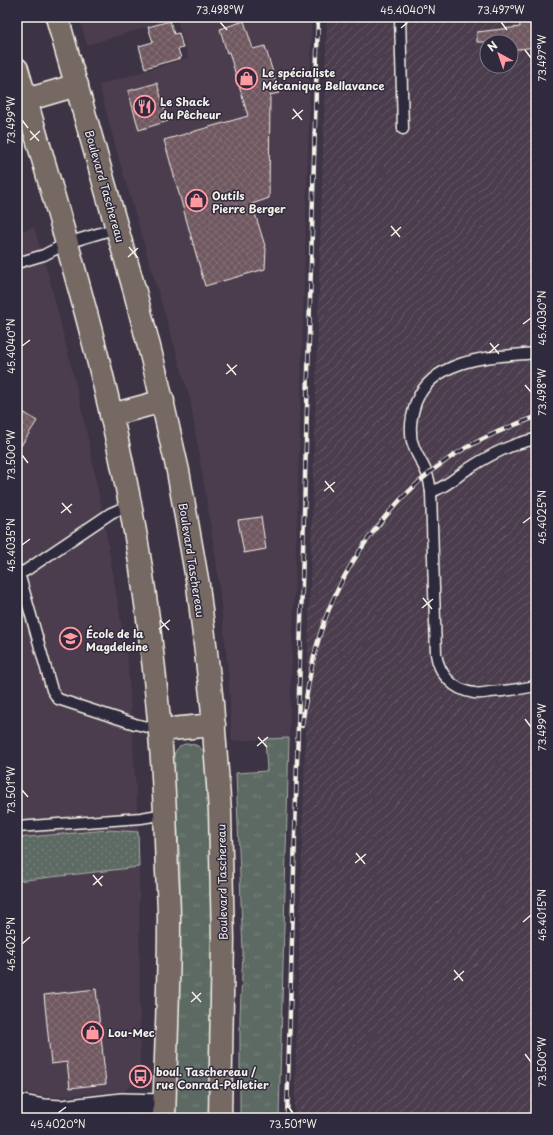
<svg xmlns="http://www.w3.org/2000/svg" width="553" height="1135" font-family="'Playpen Sans',sans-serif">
	<defs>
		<pattern id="industrial-furrows" width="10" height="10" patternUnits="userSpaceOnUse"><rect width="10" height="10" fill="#4b3e4d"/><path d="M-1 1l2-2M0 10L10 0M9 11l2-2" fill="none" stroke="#665a67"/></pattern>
		<pattern id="grass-tufts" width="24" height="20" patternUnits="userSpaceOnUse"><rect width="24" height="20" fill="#5b6b63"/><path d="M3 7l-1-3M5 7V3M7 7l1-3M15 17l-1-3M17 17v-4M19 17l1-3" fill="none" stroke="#738179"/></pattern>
		<pattern id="park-dots" width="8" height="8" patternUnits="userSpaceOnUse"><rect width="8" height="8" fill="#5b6b63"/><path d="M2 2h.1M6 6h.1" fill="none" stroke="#738179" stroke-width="1.8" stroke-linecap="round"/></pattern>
		<pattern id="building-cross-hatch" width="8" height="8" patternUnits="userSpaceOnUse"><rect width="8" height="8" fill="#6f5861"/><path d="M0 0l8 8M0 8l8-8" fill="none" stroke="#847078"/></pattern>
	</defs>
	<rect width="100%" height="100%" fill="#3c3344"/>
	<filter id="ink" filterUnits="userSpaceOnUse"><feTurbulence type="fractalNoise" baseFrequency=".025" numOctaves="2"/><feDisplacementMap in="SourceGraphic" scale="8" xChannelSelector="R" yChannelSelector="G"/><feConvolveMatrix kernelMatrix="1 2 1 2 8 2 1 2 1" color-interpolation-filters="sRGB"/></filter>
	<g filter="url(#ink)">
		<!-- built -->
		<g fill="#4b3e4d">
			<path d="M79 17H312L297 521 289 738 232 741 228 669 216 559 190 399 118 156 99 85 188 58 177 18 87 45Z"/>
			<path d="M34 227 49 277 79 397 88 439 106 532 128 664 139 838V867L140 1060 138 1078 125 1091 52 1097 38 1095 17 1090V232Z"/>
		</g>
		<!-- industrial -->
		<path fill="url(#industrial-furrows)" fill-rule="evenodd" d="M327 17H536V1118H294ZM487 42H511V66H487Z"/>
		<!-- grass -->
		<g fill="url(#grass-tufts)" stroke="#a8aea6">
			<path d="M289 738 279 1118H240V1016L243 953 236 773 267 771 265 739Z"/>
			<path d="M185 744C196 744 200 745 206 755L211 852 213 925 209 1118H175L180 928V864L173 757C176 750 178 746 185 744Z"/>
		</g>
		<!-- park -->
		<path fill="url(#park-dots)" stroke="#a8aea6" d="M108 830 138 832 139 867 17 881V838Z"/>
		<!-- building -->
		<g fill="url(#building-cross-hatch)" stroke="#f4f1e8">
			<path d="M519 17H536V47L511 50V42H477V32L520 27Z"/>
			<path d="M170 21 174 34 179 33 183 48 178 49 181 58 145 68 139 46 153 42 148 27Z"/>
			<path d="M244 21 253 49 265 46 279 93 270 95 269 198 252 204 266 249 265 269 205 286 164 140 248 116 229 52 227 53 220 29Z"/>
			<path d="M157 83 168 121 139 130 128 91Z"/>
			<path d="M17 408 37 421 17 452Z"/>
			<path d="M261 517 266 549 244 553 238 520Z"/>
			<path d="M96 989 106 1084 70 1088 67 1062 51 1064 44 995Z"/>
		</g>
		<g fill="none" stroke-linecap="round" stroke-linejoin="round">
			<defs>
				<g id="lane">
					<path d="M400 17 403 129"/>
					<path d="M17 263 44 255 67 243 117 228"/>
					<path d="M536 353C495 357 435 356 416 402 413 411 410 422 411 432 411 436 411 440 413 444 416 456 425 465 428 477 430 482 430 487 431 492L436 654C439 674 453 690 474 693 479 694 485 693 490 692 505 691 521 689 536 686"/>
					<path d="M431 492C446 487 455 478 468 469 488 456 512 443 536 439"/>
					<path d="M17 569 19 573 52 690 58 699 135 724 160 730"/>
					<path d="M19 573 25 571 111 513 118 510 130 508"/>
					<path d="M17 827 141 818 165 814"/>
				</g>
				<path id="street" d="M17 1105 44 1110 62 1111 122 1104 164 1105"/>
				<g id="primary">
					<path d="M57 17 135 292 155 370 178 471 198 585 212 703 220 812 223 939 220 1118"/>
					<path d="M17 69C64 233 115 398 141 568 156 668 165 770 167 872 168 888 169 904 169 920 169 986 166 1052 164 1118"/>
					<path d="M26 100 77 85"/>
					<path d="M111 415 163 401"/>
					<path d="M160 730 214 725"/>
				</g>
			</defs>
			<!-- lane casing -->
			<use href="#lane" stroke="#f4f1e8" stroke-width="13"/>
			<!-- street casing -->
			<use href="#street" stroke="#f4f1e8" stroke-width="24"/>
			<!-- primary casing -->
			<use href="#primary" stroke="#f4f1e8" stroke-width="25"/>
			<!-- lane -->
			<use href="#lane" stroke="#2f2a3d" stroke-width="10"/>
			<!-- street -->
			<use href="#street" stroke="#2f2a3d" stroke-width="21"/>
			<!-- primary -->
			<use href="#primary" stroke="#766964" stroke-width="22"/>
			<defs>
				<g id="rail">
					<path d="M302 726C307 691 312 656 324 622 347 558 394 495 451 457 477 440 507 427 536 417"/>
					<path d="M287 1118 318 17"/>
				</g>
			</defs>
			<!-- rail casing -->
			<use href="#rail" stroke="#f4f1e8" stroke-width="4.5"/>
			<!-- rail -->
			<use href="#rail" stroke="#2f2a3d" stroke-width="3" stroke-dasharray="9" stroke-linecap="butt"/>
		</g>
	</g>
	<!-- ticks -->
	<path fill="none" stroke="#f4f1e8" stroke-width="1.5" d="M220 22 227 30M501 22 507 30M401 28 408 22M525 50 531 58M293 109 302 120M292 119 303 110M22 120 28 128M30 131 39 141M30 140 40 131M391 226 400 237M391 236 401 227M129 247 138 258M128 257 138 248M523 324 531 318M490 343 499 354M22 346 30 340M489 353 499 344M227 364 236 375M226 374 237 365M525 385 531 392M22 455 28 463M325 481 334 492M324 491 335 482M62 503 71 513M61 513 72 504M523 523 531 517M22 545 30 539M423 598 432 609M422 608 433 599M160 620 169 630M159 629 170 620M525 719 531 727M258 737 267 747M257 746 268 737M22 790 28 797M356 853 365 864M355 863 366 854M93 875 102 886M93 885 103 876M523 922 531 915M22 944 30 937M454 970 463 981M454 980 464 971M192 992 201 1002M191 1002 201 993M525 1054 531 1062M287 1105 293 1113M58 1113 66 1107"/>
	<!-- icons -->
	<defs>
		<symbol id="shop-ring" viewBox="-11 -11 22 22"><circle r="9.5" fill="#2f2a3d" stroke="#ff9aa2" stroke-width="1.5"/><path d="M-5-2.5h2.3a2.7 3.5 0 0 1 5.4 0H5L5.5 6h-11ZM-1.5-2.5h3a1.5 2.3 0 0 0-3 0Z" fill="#ff9aa2"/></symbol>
		<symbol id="restaurant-ring" viewBox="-11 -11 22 22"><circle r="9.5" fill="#2f2a3d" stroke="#ff9aa2" stroke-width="1.5"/><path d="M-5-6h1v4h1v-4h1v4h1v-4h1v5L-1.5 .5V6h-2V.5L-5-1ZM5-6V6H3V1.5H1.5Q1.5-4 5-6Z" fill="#ff9aa2"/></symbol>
		<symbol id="school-ring" viewBox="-11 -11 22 22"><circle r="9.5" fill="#2f2a3d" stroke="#ff9aa2" stroke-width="1.5"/><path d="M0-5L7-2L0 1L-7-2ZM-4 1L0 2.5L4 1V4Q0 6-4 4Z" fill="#ff9aa2"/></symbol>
		<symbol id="bus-ring" viewBox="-11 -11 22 22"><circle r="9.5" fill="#2f2a3d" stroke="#ff9aa2" stroke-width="1.5"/><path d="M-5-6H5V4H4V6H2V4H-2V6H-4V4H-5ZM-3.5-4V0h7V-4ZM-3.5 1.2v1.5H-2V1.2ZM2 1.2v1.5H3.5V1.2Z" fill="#ff9aa2"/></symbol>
	</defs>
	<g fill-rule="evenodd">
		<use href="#shop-ring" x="234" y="66" width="25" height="25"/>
		<use href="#restaurant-ring" x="132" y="94" width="25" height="25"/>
		<use href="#shop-ring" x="184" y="188" width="25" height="25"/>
		<use href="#school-ring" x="58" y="626" width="25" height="25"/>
		<use href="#shop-ring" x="80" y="1020" width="25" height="25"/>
		<use href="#bus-ring" x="128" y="1064" width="25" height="25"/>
	</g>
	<g text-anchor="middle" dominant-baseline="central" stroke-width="3" stroke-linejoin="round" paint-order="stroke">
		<!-- poi labels -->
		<g font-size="11" font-weight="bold" fill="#f4f1e8" stroke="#2f2a3d" text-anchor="start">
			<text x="262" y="72">Le spécialiste<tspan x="262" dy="13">Mécanique Bellavance</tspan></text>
			<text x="160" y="101">Le Shack<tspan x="160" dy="13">du Pêcheur</tspan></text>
			<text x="212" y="195">Outils<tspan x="212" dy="13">Pierre Berger</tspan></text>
			<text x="86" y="633">École de la<tspan x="86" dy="13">Magdeleine</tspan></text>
			<text x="108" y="1032">Lou-Mec</text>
			<text x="156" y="1071">boul. Taschereau /<tspan x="156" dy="13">rue Conrad-Pelletier</tspan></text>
		</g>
		<!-- street labels -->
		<g font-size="11" fill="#f4f1e8" stroke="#2f2a3d">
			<text transform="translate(105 186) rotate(74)">Boulevard Taschereau</text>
			<text transform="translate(192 560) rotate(81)">Boulevard Taschereau</text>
			<text transform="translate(222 882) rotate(-91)">Boulevard Taschereau</text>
		</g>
	</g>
	<!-- margin -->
	<rect width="553" height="1135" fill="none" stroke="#2f2a3d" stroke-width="44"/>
	<!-- north arrow -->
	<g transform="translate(499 54) rotate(320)"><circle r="19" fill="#2f2a3d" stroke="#7e7a81"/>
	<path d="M0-3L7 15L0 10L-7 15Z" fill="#ff9aa2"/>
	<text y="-6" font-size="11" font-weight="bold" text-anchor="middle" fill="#f4f1e8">N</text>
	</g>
	<rect x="22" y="22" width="509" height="1091" fill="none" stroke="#f4f1e8" stroke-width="1.5"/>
	<g font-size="10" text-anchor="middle" fill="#f4f1e8">
		<text x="220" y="14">73.498°W</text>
		<text x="408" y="14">45.4040°N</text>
		<text x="501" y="14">73.497°W</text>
		<text transform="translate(542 58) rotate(-90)" y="4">73.497°W</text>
		<text transform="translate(11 120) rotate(-90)" y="4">73.499°W</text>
		<text transform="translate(542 318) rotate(-90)" y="4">45.4030°N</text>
		<text transform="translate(11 346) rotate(-90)" y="4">45.4040°N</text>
		<text transform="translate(542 392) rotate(-90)" y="4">73.498°W</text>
		<text transform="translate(11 455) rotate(-90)" y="4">73.500°W</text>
		<text transform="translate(542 517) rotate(-90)" y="4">45.4025°N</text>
		<text transform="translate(11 545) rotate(-90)" y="4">45.4035°N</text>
		<text transform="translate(542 727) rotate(-90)" y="4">73.499°W</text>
		<text transform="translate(11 790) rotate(-90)" y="4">73.501°W</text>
		<text transform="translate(542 915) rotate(-90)" y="4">45.4015°N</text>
		<text transform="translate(11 944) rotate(-90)" y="4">45.4025°N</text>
		<text transform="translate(542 1062) rotate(-90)" y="4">73.500°W</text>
		<text x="58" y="1128">45.4020°N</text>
		<text x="293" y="1128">73.501°W</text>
	</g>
</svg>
